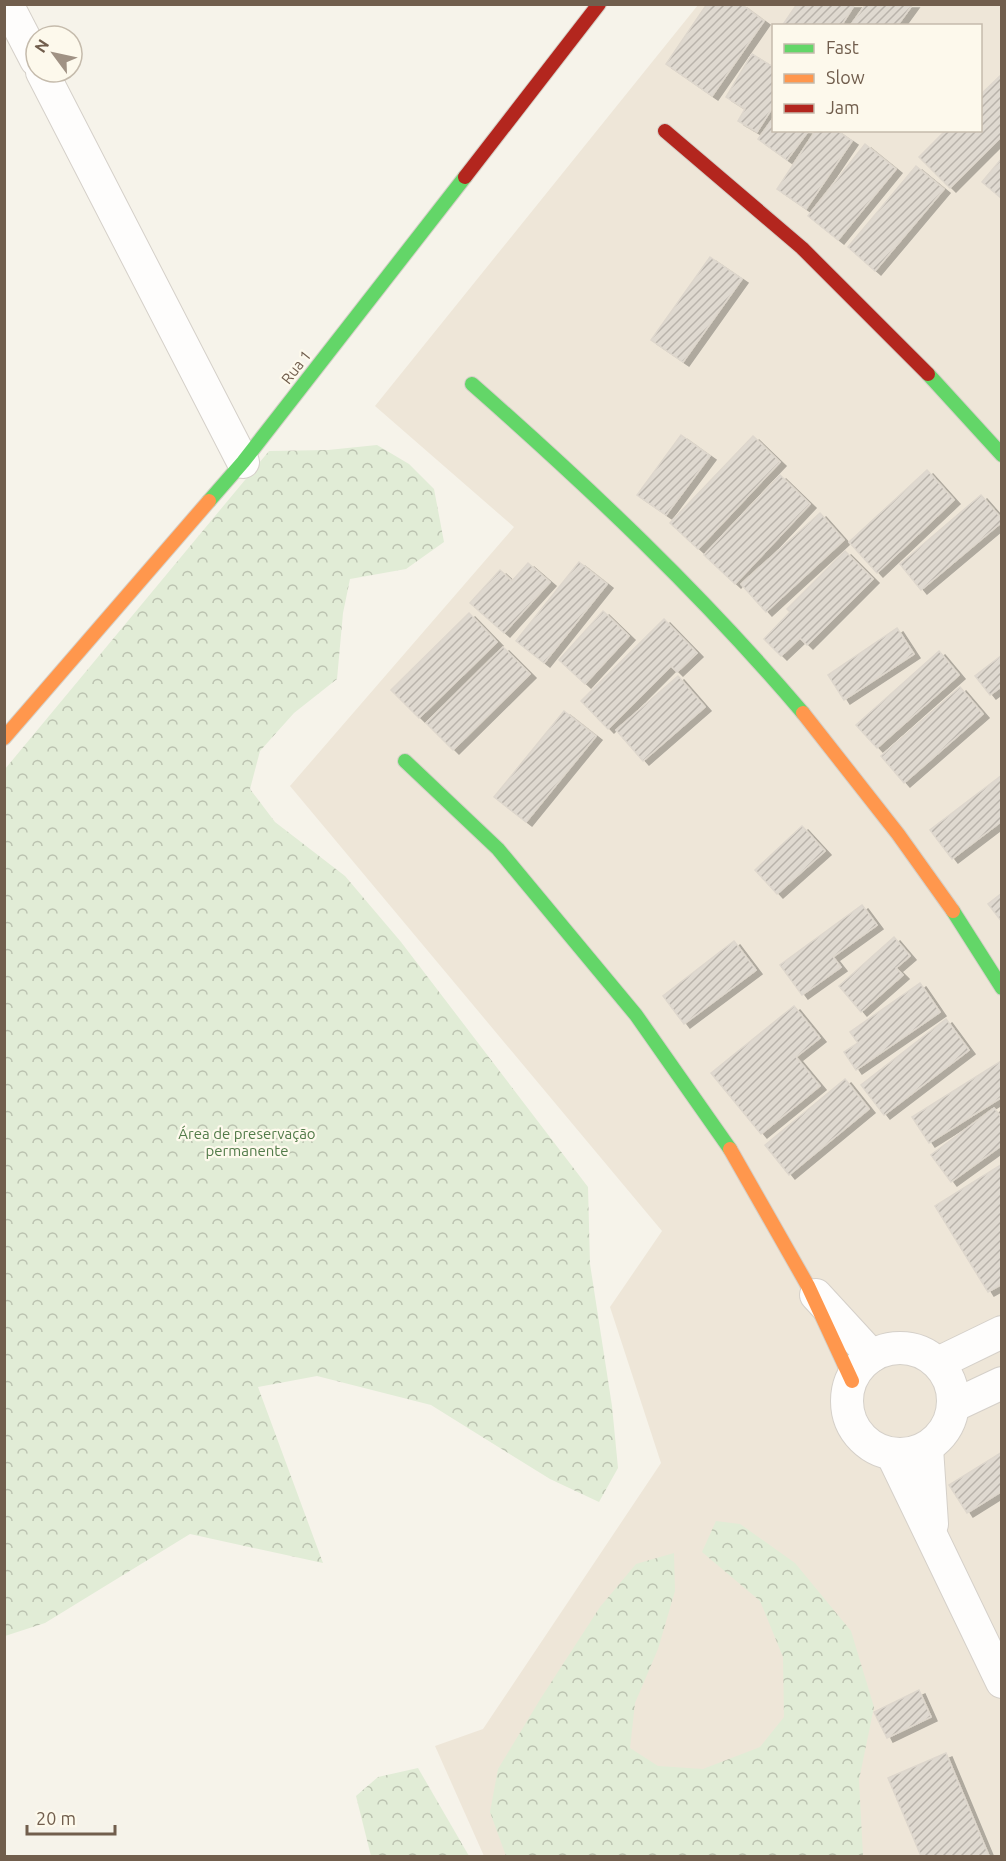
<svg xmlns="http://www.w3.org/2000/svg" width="1006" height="1861" font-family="Ubuntu,sans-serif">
	<defs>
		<pattern id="forest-crowns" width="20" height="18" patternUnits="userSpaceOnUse" patternTransform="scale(1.5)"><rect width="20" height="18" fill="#e1ecd6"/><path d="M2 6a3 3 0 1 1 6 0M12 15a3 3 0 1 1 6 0" fill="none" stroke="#bbc2b0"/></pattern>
		<pattern id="building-hatch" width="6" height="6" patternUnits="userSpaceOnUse" patternTransform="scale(1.5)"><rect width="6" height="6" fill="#dfd9d0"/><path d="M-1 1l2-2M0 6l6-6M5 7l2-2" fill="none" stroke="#b9b3ab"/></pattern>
		<filter id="shadow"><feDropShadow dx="6" dy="4" stdDeviation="0" flood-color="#0004"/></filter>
	</defs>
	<rect width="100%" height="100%" fill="#f6f3ea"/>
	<!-- residential -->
	<path fill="#eee6d8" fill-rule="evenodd" d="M698 5H1001V1856H484L435 1746 483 1729 661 1463 610 1307 662 1231 290 786 514 527 375 406ZM774 26H980V130H774Z"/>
	<!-- forest -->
	<g fill="url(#forest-crowns)">
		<path d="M377 445 409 464 434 489 444 542 406 569 350 579 343 613 337 679 294 713 260 751 250 789 275 822 345 876 401 942 588 1187 590 1264 612 1406 618 1468 599 1502 550 1479 431 1405 317 1376 258 1387 323 1563 190 1534 45 1623 5 1636V769L269 451 328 450Z"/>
		<path d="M716 1521 740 1524 795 1563 851 1631 874 1707 859 1780 863 1856H506L490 1812 498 1769 541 1698 600 1607 636 1564 674 1553 675 1591 658 1649 635 1703 630 1748 658 1766 703 1769 760 1747 784 1717 783 1657 760 1601 702 1552Z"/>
		<path d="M418 1768 469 1856H371L356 1796 378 1777Z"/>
	</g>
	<!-- building -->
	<g fill="url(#building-hatch)" stroke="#ded7cd" stroke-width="1.5" filter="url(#shadow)">
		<path d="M707 4H741L764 21 712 96 666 64Z"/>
		<path d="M797 4H855L841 26H782Z"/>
		<path d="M866 4H913L897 26H850Z"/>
		<path d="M752 54 773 67 774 65V105L757 132 738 121 745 109 726 97Z"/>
		<path d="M1001 75 1002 136 950 188 919 157 946 130H980V95Z"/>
		<path d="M774 117V130H809L787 160 758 139Z"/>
		<path d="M816 130H836L852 141 806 209 777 189Z"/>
		<path d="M865 144 896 169 838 240 808 216Z"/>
		<path d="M1002 158V199L982 182Z"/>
		<path d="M916 166 944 189 875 271 848 247Z"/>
		<path d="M710 257 742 279 683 362 651 340Z"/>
		<path d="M681 435 710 456 666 515 637 495Z"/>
		<path d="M753 436 780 462 698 549 670 523Z"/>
		<path d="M927 470 954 500 877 573 849 542Z"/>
		<path d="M780 475 810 504 735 584 704 555Z"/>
		<path d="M981 495 1002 519V522L921 590 900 564Z"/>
		<path d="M820 513 844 540 766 612 741 584Z"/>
		<path d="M845 551 873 579 807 645 800 638 781 656 764 639 790 612 787 609Z"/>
		<path d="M579 562 607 584 544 663 516 641Z"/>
		<path d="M528 563 550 582 504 633 470 603 500 570 512 581Z"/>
		<path d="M603 611 629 636 585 684 559 660Z"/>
		<path d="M469 613 497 642 419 718 391 690Z"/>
		<path d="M664 619 697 653 677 672 671 666 608 729 581 701Z"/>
		<path d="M897 628 914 654 844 700 828 675Z"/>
		<path d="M503 647 530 674 453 750 426 723Z"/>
		<path d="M939 651 959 675 877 748 856 725Z"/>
		<path d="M1002 655V686L990 695 975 676Z"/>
		<path d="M678 676 705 707 643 761 616 730Z"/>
		<path d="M960 687 983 714 904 783 881 756Z"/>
		<path d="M564 711 596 736 526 822 494 797Z"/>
		<path d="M1002 775V821L952 859 930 830Z"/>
		<path d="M802 826 825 851 777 894 755 870Z"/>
		<path d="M1002 893V922L988 904Z"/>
		<path d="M862 905 877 925 833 957 841 967 802 995 780 965Z"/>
		<path d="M894 937 910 956 896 968 903 975 861 1012 839 986Z"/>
		<path d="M734 941 756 970 684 1024 663 996Z"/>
		<path d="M920 983 940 1012 856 1070 844 1052 858 1043 850 1032Z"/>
		<path d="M794 1006 820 1038 796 1057 820 1086 761 1134 711 1073Z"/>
		<path d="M946 1019 969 1050 884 1115 861 1085Z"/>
		<path d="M1001 1061 1002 1097 929 1143 912 1117Z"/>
		<path d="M845 1079 869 1109 789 1175 765 1145Z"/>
		<path d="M994 1108 1002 1118V1145L951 1182 931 1155Z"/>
		<path d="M1002 1164V1284L988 1292 935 1206Z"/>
		<path d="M1002 1452V1491L967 1513 949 1485Z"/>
		<path d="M919 1690 931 1717 887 1738 874 1712Z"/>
		<path d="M946 1753 989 1856H921L888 1778Z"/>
	</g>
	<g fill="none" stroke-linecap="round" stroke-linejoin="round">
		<defs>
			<g id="street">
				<path d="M7 4 36 60"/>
				<path d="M42 72 243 462"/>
				<path d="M816 1295 872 1356"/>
				<circle cx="900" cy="1401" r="53"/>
				<path d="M938 1363 1002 1332"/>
				<path d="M953 1406 1002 1383"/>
				<path d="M927 1448 932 1524"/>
				<path d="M892 1454 1002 1682"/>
			</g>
			<g id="fast">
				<path d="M928 374 1002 455"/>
				<path d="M472 384C590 488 701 593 803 713"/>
				<path d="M209 501 243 462 465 177"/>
				<path d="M405 761 498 849 636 1015 730 1149"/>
				<path d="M953 911 1002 988"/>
			</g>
			<g id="slow">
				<path d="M803 713 898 834 953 911"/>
				<path d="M4 738 209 501"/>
				<path d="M730 1149 808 1286 852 1381"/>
			</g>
			<g id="jam">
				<path d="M665 131 802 248 928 374"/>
				<path d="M465 177 599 4"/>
			</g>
		</defs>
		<!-- street casing -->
		<use href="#street" stroke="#d5d0c9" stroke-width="34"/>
		<!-- fast casing -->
		<use href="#fast" stroke="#d5d0c8" stroke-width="16"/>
		<!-- slow casing -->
		<use href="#slow" stroke="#d5d0c8" stroke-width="16"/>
		<!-- jam casing -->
		<use href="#jam" stroke="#d5d0c8" stroke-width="16"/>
		<!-- street -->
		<use href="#street" stroke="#fefdfc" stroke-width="32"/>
		<!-- fast -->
		<use href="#fast" stroke="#63d668" stroke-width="14"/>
		<!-- slow -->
		<use href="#slow" stroke="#ff974d" stroke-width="14"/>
		<!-- jam -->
		<use href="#jam" stroke="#b3261e" stroke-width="14"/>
	</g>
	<g text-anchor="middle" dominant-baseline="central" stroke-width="4.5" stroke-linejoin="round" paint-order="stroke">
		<!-- street labels -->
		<g font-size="15" fill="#715e4d" stroke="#fdf9ec">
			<text transform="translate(296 367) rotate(-52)">Rua 1</text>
		</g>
		<!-- park labels -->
		<g font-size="15" fill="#527b49" stroke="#fdf9ec">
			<text x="247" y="1133">Área de preservação<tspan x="247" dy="17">permanente</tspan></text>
		</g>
	</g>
	<!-- border -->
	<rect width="1006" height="1861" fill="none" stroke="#715e4d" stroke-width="12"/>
	<!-- legend -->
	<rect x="772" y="24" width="210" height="108" fill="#fdf9ec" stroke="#c5bbac" stroke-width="1.5"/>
	<rect x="784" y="44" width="30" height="9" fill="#63d668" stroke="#c5bbac" stroke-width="1.5"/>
	<text x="826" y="54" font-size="18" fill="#715e4d">Fast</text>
	<rect x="784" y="74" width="30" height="9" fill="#ff974d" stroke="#c5bbac" stroke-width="1.5"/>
	<text x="826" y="84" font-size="18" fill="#715e4d">Slow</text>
	<rect x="784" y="104" width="30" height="9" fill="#b3261e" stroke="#c5bbac" stroke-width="1.5"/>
	<text x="826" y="114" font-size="18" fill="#715e4d">Jam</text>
	<!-- north arrow -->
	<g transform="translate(54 54) rotate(303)"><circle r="28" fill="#fdf9ec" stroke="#c5bbac" stroke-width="1.5"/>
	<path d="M0-4.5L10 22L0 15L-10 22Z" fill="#a09284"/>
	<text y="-9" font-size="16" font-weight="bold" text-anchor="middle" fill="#715e4d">N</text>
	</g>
	<!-- scale -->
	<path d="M27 1825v9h88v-9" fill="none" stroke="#715e4d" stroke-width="3"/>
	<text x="36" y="1825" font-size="18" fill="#715e4d" stroke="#fdf9ec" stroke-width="4.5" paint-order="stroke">20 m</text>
</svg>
